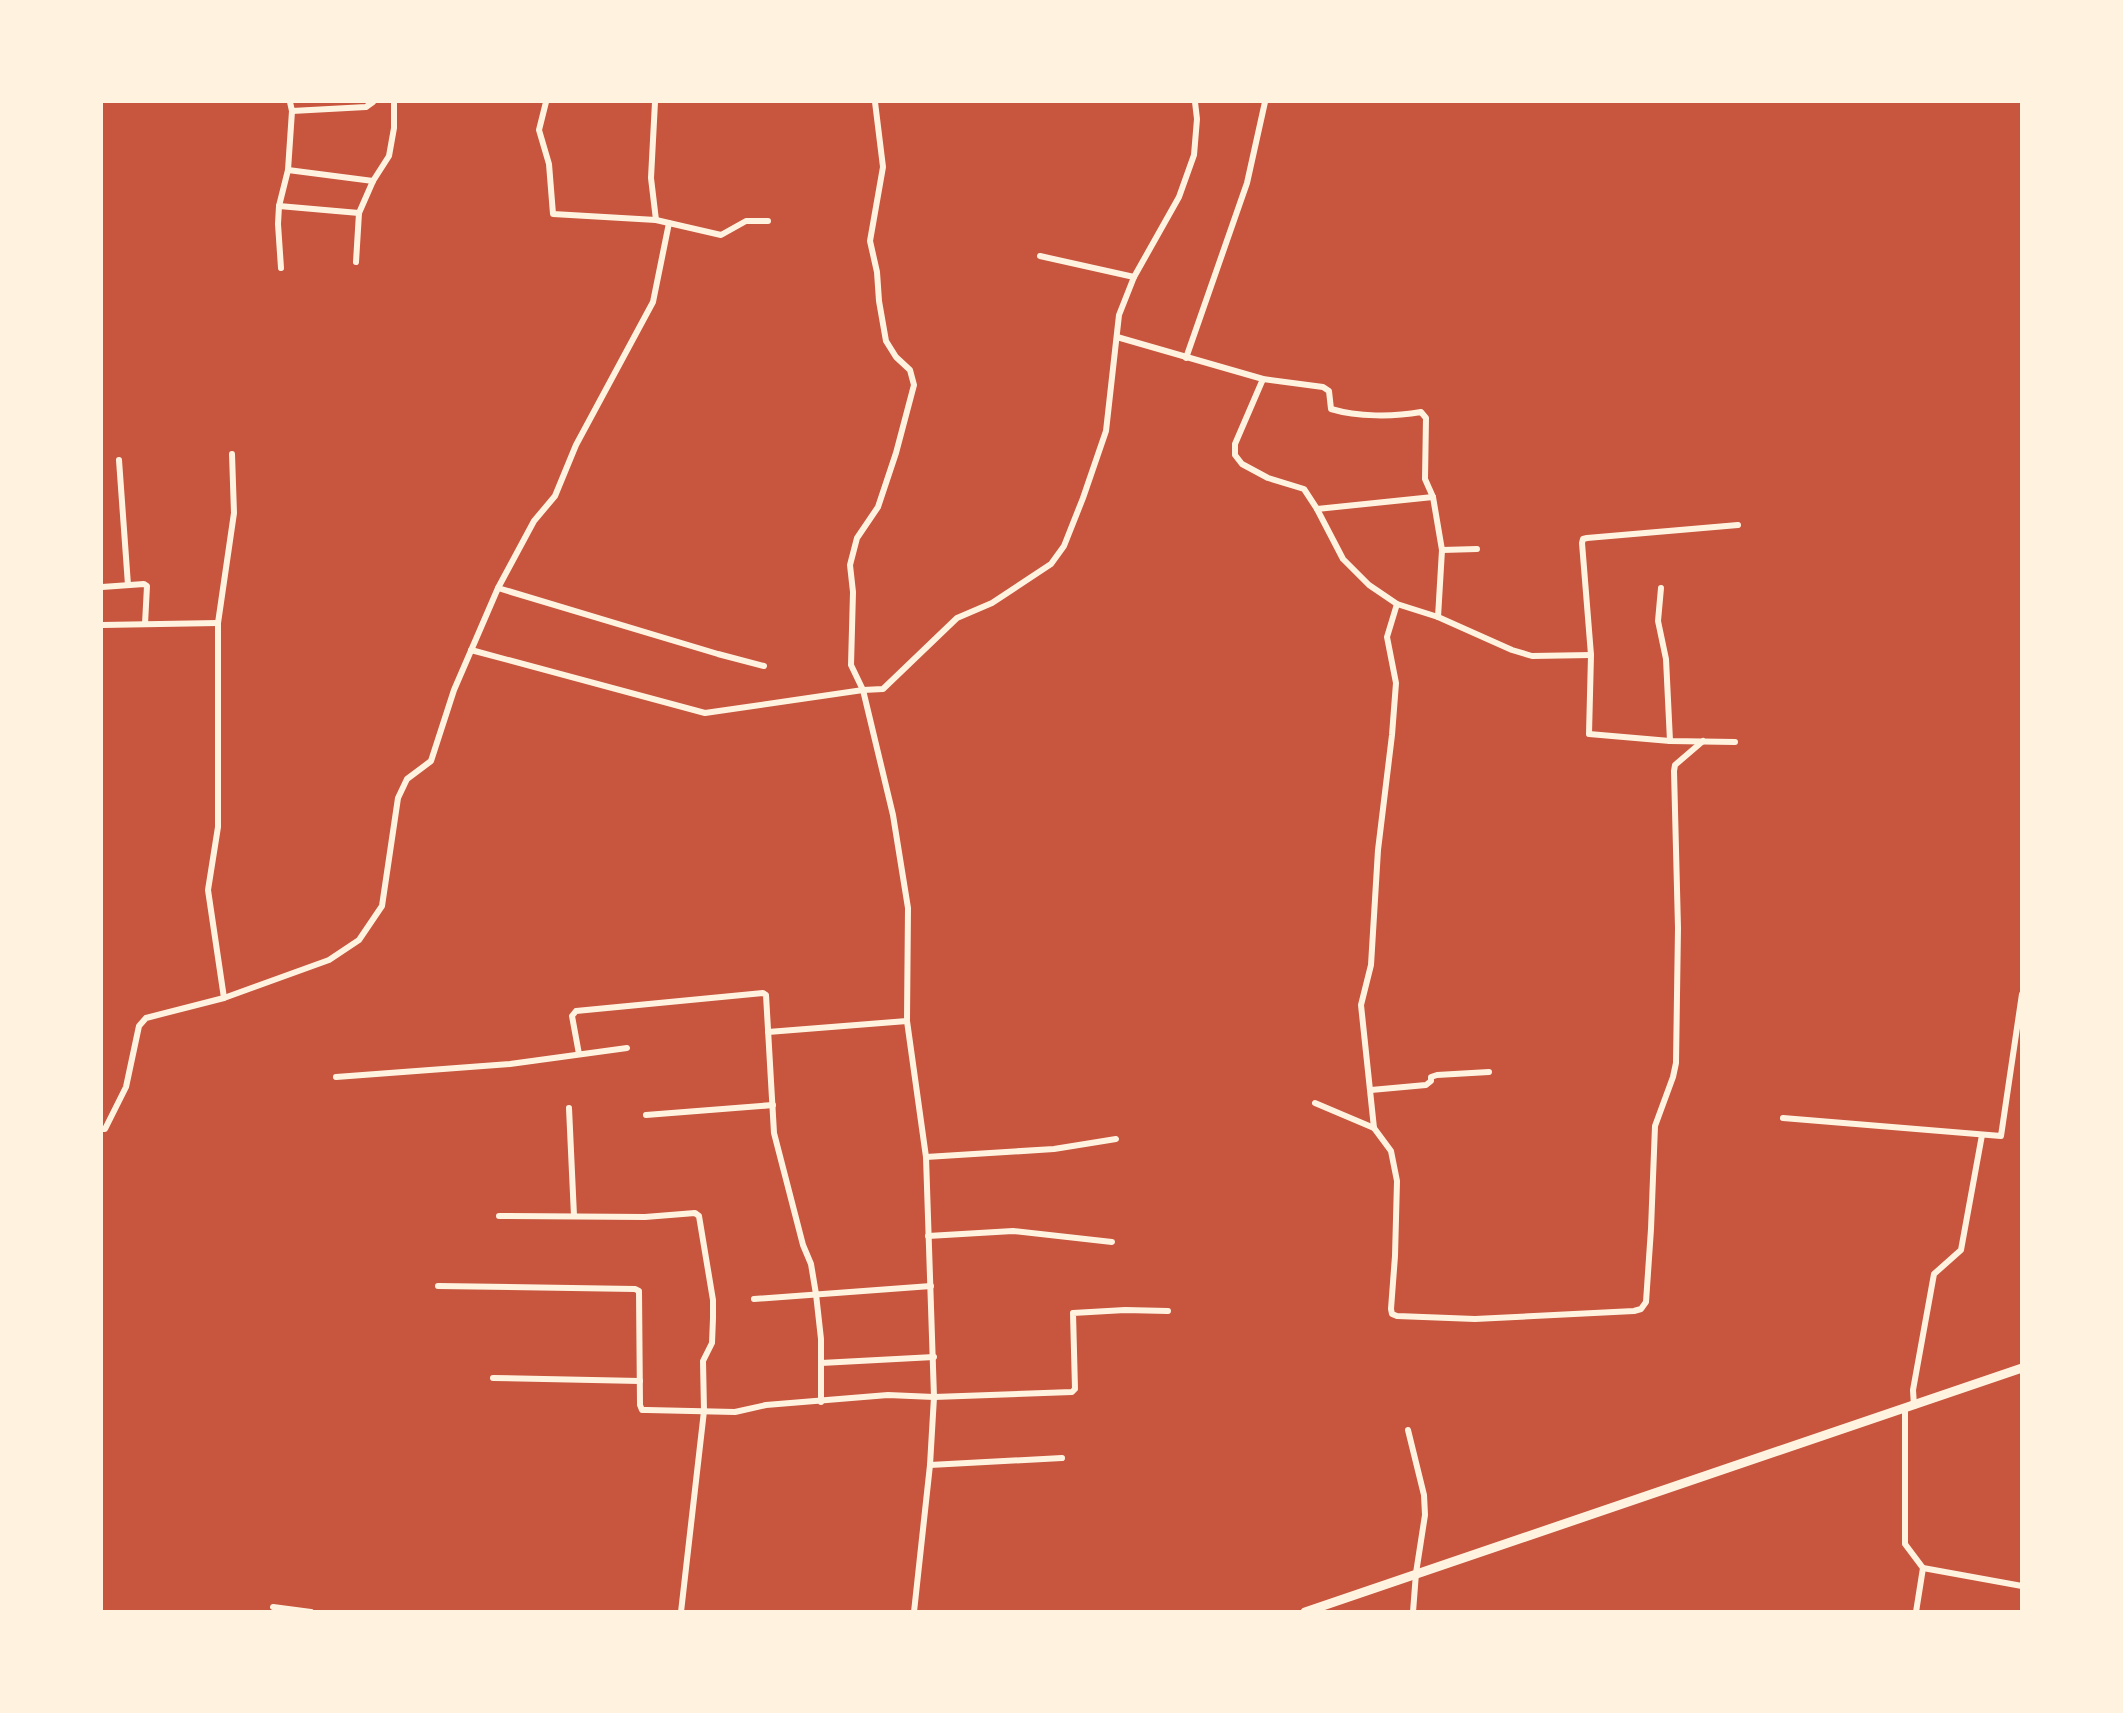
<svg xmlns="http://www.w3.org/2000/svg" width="2123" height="1713" font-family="Roboto,sans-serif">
	<rect width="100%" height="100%" fill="#c8553d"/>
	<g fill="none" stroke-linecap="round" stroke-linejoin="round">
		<!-- minor -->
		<g stroke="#fff3e0" stroke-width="6">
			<path d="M290 102 292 111 366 107 373 102"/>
			<path d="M546 102 539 130 549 164 553 214 656 220 721 235 746 221H768"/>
			<path d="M655 102 651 178 656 220"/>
			<path d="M875 102 883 167 870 241 877 272 879 301 886 341 896 357 910 370 914 385 896 453 878 507 857 538 850 565 853 592 851 665 863 690 893 815 908 908 907 1021 926 1157 934 1397 930 1465 914 1612"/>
			<path d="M288 170 373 181"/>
			<path d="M279 206 359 213"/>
			<path d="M1040 256 1134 277"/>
			<path d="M356 262 359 213 373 181 389 156 394 128V102"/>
			<path d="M281 268 278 224 279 206 288 170 292 111"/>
			<path d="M1117 337 1263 379 1323 387 1329 391 1331 409C1358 417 1393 417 1421 412L1426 418 1425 479 1433 497 1442 550 1477 549"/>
			<path d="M1186 358 1247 183 1265 102"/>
			<path d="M1263 379 1235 444V455L1242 464 1268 478 1304 489 1317 509 1343 559 1369 585 1397 604 1438 617 1512 650 1532 656 1591 655"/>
			<path d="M119 460 128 585"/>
			<path d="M1317 509 1433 497"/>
			<path d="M102 587 144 584 147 586 145 624"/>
			<path d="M498 588 718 654 764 666"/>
			<path d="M1661 588 1658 621 1666 659 1670 741"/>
			<path d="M1438 617 1442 550"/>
			<path d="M102 625 218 623"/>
			<path d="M471 650 705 713 863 690 883 689 957 618 992 603 1051 564 1064 546 1083 498 1106 431 1119 315 1134 277 1179 197 1194 155 1197 119 1195 102"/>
			<path d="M1735 742 1670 741 1589 734 1591 655 1582 543 1583 539 1587 538 1738 525"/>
			<path d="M224 998 208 890 218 827V623L234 513 232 454"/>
			<path d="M768 1032 907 1021"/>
			<path d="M579 1054 572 1016 576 1011 763 993 766 995 774 1133 803 1245 811 1264 816 1294 821 1339V1402"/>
			<path d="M336 1077 510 1064 627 1048"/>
			<path d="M1371 1090 1426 1085 1431 1081V1077L1437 1075 1489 1072"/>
			<path d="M1315 1103 1374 1128 1391 1151 1397 1181 1395 1256 1391 1309 1392 1314 1397 1316 1475 1319 1634 1311 1641 1309 1646 1302 1651 1229 1655 1126 1673 1077 1676 1063 1678 928 1674 771 1675 765 1703 741"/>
			<path d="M569 1108 574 1216"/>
			<path d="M646 1115 773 1105"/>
			<path d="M1783 1118 2001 1136 2022 994"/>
			<path d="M1374 1128 1361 1005 1371 965 1378 850 1392 735 1396 683 1387 637 1397 604"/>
			<path d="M102 1129H105L126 1087 139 1026 146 1018 224 998 329 960 359 940 382 906 398 798 407 779 431 761 454 690 498 588 534 521 555 496 576 445 653 302 669 223"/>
			<path d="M926 1157 1054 1149 1116 1139"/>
			<path d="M499 1216 645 1217 695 1213 699 1216 713 1300V1318L712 1343 703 1361 704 1411 681 1612"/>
			<path d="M928 1236 1013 1231 1112 1242"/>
			<path d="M438 1286 635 1289 639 1291 640 1405 642 1410H647L735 1412 766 1405 888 1395 934 1397 1072 1392 1075 1389 1073 1313 1125 1310 1168 1311"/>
			<path d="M754 1299 931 1286"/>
			<path d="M821 1363 934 1357"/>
			<path d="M493 1378 640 1381"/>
			<path d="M1914 1406 1913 1390 1934 1274 1961 1250 1982 1135"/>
			<path d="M1905 1409V1544L1923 1568 1916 1612"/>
			<path d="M1408 1430 1424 1495 1425 1515 1416 1573 1413 1612"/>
			<path d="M930 1465 1062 1458"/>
			<path d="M1923 1568 2022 1586"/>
			<path d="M273 1607 311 1612"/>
		</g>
		<!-- primary -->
		<path stroke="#fff3e0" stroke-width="9" d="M1305 1612 2022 1368"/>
	</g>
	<!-- border -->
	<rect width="2123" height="1713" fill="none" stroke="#fff3e0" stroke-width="206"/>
</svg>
